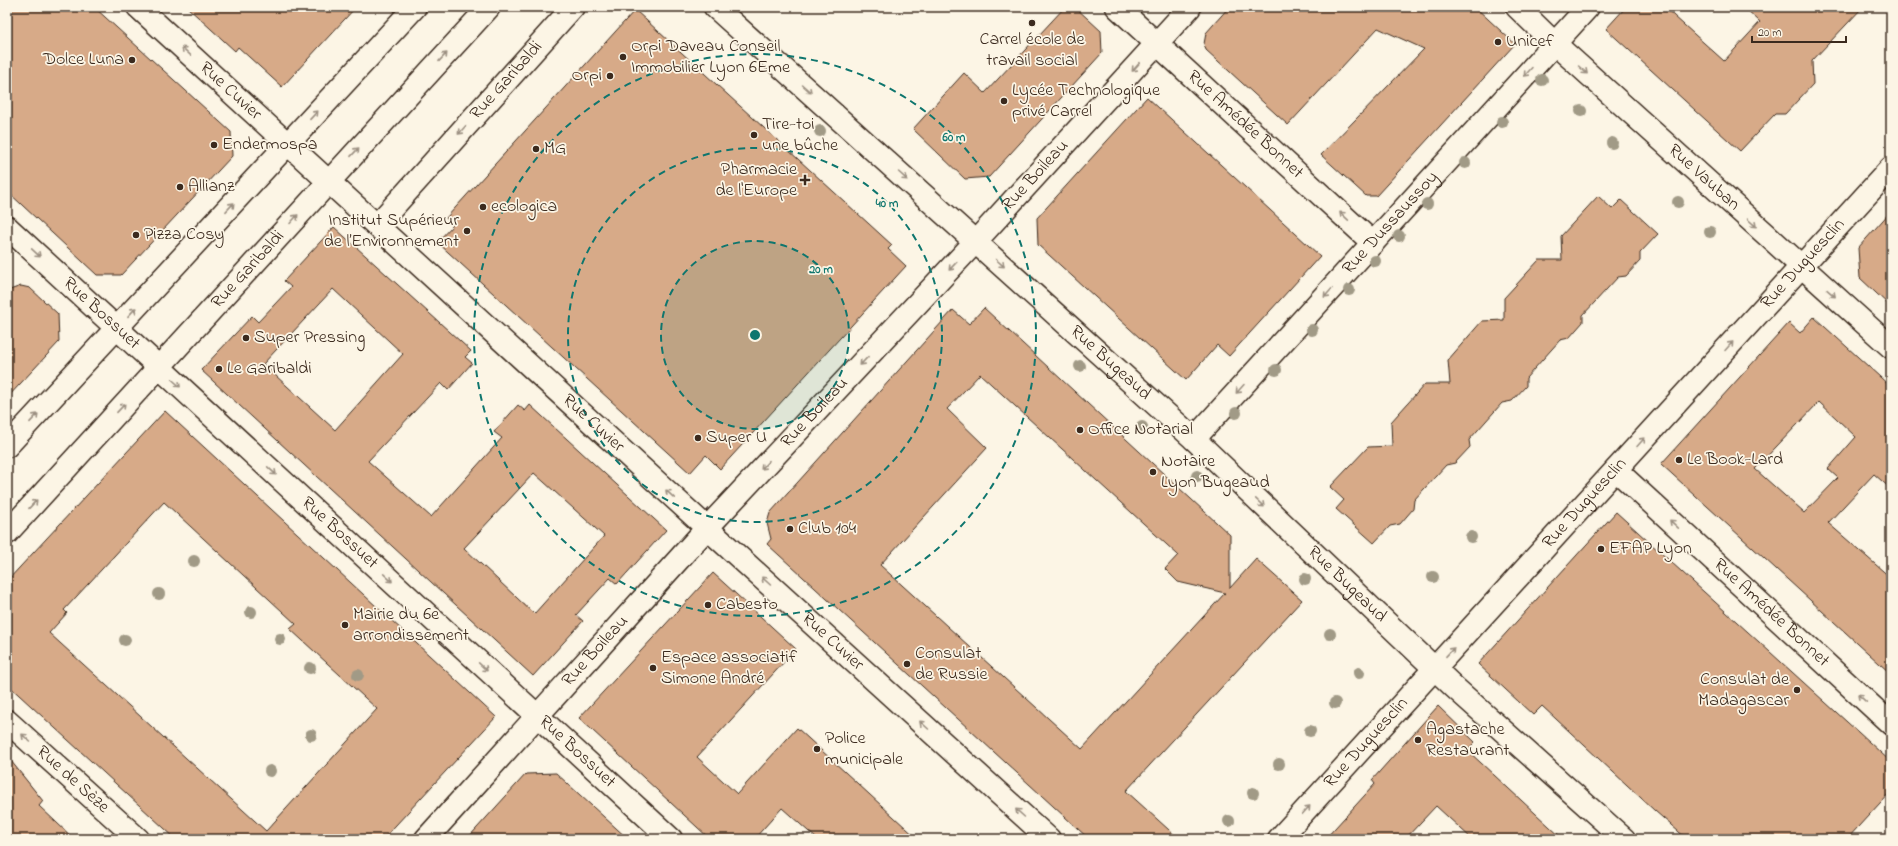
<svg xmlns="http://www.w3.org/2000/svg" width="1898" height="846" font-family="'Indie Flower',sans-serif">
	<rect width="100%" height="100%" fill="#fcf5e5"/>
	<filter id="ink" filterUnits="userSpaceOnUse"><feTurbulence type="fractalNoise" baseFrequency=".025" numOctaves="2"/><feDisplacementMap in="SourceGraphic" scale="8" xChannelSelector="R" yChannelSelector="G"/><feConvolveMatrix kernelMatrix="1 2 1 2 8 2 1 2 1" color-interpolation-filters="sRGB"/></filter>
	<g filter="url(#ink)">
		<!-- building -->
		<g fill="#d7aa88" stroke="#3b2a1e" fill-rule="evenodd">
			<path d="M7 7H94L231 132 232 156 121 275H97L7 191Z"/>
			<path d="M187 7H356L282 87 238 47 235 51Z"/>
			<path d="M1065 7H1075L1101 31 1102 53 989 177 965 179 913 129 964 73 985 93Z"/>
			<path d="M1229 7H1475L1515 44 1376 196H1366L1321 155 1424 49 1378 28 1288 125 1206 50 1204 44 1206 33Z"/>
			<path d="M1626 7H1664L1724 61 1760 22 1744 7H1863L1812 61 1813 84 1785 114H1775L1740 151 1606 29Z"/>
			<path d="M635 10 892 245 888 249 906 266 720 469 706 455 690 473 437 242 453 225 446 218Z"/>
			<path d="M1147 97 1320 256 1229 356 1217 345 1186 380 1038 245 1037 218Z"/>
			<path d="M1598 196 1612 209 1621 200 1658 234 1640 253V261L1626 276 1618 277 1583 315V322L1569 338 1560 340 1526 378V386L1512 401 1502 403 1469 440 1470 447 1455 463 1446 465 1414 500 1413 509 1400 524 1390 526 1374 543 1336 509 1344 500 1330 487 1368 447 1392 446 1391 422 1425 384H1450L1448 360 1482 321 1504 320V298L1539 260H1562L1561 236Z"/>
			<path d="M1891 211V307L1860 278 1858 248Z"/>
			<path d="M334 227 471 351 465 357 472 363 448 390 441 383 368 461 431 517 502 438 494 432 518 405 525 411 530 405 666 530 617 584 610 578 576 615 583 621 533 676 201 370 252 316 258 322 291 287 284 281ZM333 289 403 354 335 430 263 364ZM534 473 604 536 534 614 464 548Z"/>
			<path d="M21 286 30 288 58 314 59 342 7 398V291Z"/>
			<path d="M984 308 1230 535V588L1256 559 1302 600 1126 791 1179 839H1089L767 544 771 539 767 523 770 513 953 310 969 324ZM980 374 1178 555 1165 569 1178 582 1225 593 1082 749 880 565 987 448 947 409Z"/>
			<path d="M1814 317 1891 387V489L1874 474 1828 523 1891 578V674L1661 464 1789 323 1800 333ZM1819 402 1856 437 1828 469 1838 478 1804 513 1755 469Z"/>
			<path d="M165 411 496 717 383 839H176L7 684V581ZM164 502 296 624 290 629 377 709 266 831 49 633 67 613 64 610Z"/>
			<path d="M1616 512 1891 762V791L1847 839H1687L1655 811 1542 706 1533 715 1478 664Z"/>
			<path d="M713 573 796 649 697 757 737 794 797 728 918 839H817L782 808 754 839H710L579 718Z"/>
			<path d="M1438 706 1475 742 1467 750 1563 839H1472L1436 806 1405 839H1325L1375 784 1372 780Z"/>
			<path d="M7 756 43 801 39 806 74 839H7Z"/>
			<path d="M556 773 628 839H467L526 774Z"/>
		</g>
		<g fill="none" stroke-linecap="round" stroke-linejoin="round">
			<defs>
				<g id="street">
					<path id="s1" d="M138 7 707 528 1049 839"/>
					<path id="s2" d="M715 7 1194 439 1454 687 1624 839"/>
					<path id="s3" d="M1117 7 1373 243"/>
					<path id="s4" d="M377 225 573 7"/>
					<path id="s5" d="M7 227 671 839"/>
					<path id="s6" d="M1194 439 1588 7"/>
					<path d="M7 446 415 7"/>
					<path id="s7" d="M1616 470 1891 724"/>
					<path id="s8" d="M7 721 138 839"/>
					<path id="s9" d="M426 839 707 528 976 241 1190 7"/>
					<path id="s10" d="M1279 839 1891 168"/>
				</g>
				<g id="secondary">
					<path id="s11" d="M1517 7 1554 43 1891 347"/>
				</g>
				<g id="primary">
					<path id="s12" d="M7 533 489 7"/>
				</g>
			</defs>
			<!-- street casing -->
			<use href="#street" stroke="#3b2a1e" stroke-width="25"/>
			<!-- secondary casing -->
			<use href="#secondary" stroke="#3b2a1e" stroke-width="25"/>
			<!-- primary casing -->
			<use href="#primary" stroke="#3b2a1e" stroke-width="25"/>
			<!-- street -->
			<use href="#street" stroke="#fcf5e5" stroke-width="22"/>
			<!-- secondary -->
			<use href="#secondary" stroke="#fcf5e5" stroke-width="22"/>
			<!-- primary -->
			<use href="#primary" stroke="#fcf5e5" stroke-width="22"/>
		</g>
		<!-- trees -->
		<g fill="#a19a86">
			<circle cx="1542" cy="80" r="6"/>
			<circle cx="1581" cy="111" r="6"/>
			<circle cx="1502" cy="122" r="6"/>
			<circle cx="820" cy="131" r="6"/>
			<circle cx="1612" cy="143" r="6"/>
			<circle cx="1465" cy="163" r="6"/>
			<circle cx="1678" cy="202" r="6"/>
			<circle cx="1427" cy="204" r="6"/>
			<circle cx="1710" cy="232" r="6"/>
			<circle cx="1399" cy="236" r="6"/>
			<circle cx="1375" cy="261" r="6"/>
			<circle cx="1349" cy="290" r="6"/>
			<circle cx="1312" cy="330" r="6"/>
			<circle cx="1080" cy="366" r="6"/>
			<circle cx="1276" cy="370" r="6"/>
			<circle cx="1236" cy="413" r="6"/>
			<circle cx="1142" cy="427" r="6"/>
			<circle cx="1197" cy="476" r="6"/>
			<circle cx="1471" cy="537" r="6"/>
			<circle cx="194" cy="561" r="6"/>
			<circle cx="1433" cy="577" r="6"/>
			<circle cx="1305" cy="579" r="6"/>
			<circle cx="159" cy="594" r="6"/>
			<circle cx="251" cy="612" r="6"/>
			<circle cx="1330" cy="634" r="6"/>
			<circle cx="280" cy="639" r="6"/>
			<circle cx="125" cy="640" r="6"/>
			<circle cx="310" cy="668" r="6"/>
			<circle cx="1359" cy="673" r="6"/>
			<circle cx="358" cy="675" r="6"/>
			<circle cx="1335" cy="703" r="6"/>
			<circle cx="1310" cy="731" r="6"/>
			<circle cx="311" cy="735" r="6"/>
			<circle cx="1279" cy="764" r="6"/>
			<circle cx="270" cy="771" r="6"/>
			<circle cx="1253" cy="793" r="6"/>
			<circle cx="1229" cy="821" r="6"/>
		</g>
		<!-- one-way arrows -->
		<defs><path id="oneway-shaft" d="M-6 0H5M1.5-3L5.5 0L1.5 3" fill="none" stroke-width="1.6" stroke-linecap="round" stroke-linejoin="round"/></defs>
		<g stroke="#9c9082">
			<use href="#oneway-shaft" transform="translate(186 51) rotate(-137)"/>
			<use href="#oneway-shaft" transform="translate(443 57) rotate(-47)"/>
			<use href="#oneway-shaft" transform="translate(1136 67) rotate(132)"/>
			<use href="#oneway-shaft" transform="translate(1583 70) rotate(42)"/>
			<use href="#oneway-shaft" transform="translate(1528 72) rotate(132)"/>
			<use href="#oneway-shaft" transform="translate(807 89) rotate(42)"/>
			<use href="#oneway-shaft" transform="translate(314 115) rotate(-47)"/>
			<use href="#oneway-shaft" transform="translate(462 130) rotate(132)"/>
			<use href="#oneway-shaft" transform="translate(355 152) rotate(-47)"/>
			<use href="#oneway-shaft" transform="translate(903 176) rotate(42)"/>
			<use href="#oneway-shaft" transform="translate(230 207) rotate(-47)"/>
			<use href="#oneway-shaft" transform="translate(1344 216) rotate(-137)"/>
			<use href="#oneway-shaft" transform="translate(294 219) rotate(-48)"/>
			<use href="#oneway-shaft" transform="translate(1752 223) rotate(42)"/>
			<use href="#oneway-shaft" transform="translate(36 253) rotate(43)"/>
			<use href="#oneway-shaft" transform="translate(1000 263) rotate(42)"/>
			<use href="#oneway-shaft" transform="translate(953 266) rotate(133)"/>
			<use href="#oneway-shaft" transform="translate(1328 293) rotate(132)"/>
			<use href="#oneway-shaft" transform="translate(1831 293) rotate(41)"/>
			<use href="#oneway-shaft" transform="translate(132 312) rotate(-47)"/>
			<use href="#oneway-shaft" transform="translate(1729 346) rotate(-48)"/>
			<use href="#oneway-shaft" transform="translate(864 361) rotate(133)"/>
			<use href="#oneway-shaft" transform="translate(176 383) rotate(42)"/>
			<use href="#oneway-shaft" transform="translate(1240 389) rotate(132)"/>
			<use href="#oneway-shaft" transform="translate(121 408) rotate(-47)"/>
			<use href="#oneway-shaft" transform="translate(34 418) rotate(-47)"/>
			<use href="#oneway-shaft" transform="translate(1641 442) rotate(-48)"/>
			<use href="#oneway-shaft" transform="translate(765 465) rotate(133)"/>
			<use href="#oneway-shaft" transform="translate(272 471) rotate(43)"/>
			<use href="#oneway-shaft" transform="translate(670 494) rotate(-137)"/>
			<use href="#oneway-shaft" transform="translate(1260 503) rotate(44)"/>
			<use href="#oneway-shaft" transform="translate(33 504) rotate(-47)"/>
			<use href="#oneway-shaft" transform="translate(1674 524) rotate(-137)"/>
			<use href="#oneway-shaft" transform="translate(388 578) rotate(43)"/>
			<use href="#oneway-shaft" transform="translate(766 581) rotate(-138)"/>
			<use href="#oneway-shaft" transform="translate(1450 652) rotate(-47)"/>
			<use href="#oneway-shaft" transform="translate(483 667) rotate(43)"/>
			<use href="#oneway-shaft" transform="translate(1862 698) rotate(-137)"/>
			<use href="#oneway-shaft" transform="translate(924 725) rotate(-138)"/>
			<use href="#oneway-shaft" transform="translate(26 738) rotate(-138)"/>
			<use href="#oneway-shaft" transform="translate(1306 810) rotate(-48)"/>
			<use href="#oneway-shaft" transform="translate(1020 813) rotate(-138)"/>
		</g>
	</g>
	<!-- distance rings -->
	<circle cx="755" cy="335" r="94" fill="#0f766e" fill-opacity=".12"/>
	<g fill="none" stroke="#0f766e" stroke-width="2" stroke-dasharray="7 5">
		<circle cx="755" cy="335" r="94"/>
		<circle cx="755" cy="335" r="187"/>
		<circle cx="755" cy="335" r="281"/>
	</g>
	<!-- markers -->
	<g fill="#3b2a1e" stroke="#fcf5e5" stroke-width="1.5">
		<circle cx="1032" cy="23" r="4"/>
		<circle cx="1498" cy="42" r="4"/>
		<circle cx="623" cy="57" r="4"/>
		<circle cx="132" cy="60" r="4"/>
		<circle cx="610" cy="76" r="4"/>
		<circle cx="1004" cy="101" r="4"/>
		<circle cx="754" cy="135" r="4"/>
		<circle cx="214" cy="145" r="4"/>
		<circle cx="536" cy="149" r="4"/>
		<path d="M803 174h4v4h4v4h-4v4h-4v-4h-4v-4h4z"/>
		<circle cx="180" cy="187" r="4"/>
		<circle cx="483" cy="207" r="4"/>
		<circle cx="467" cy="231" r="4"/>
		<circle cx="136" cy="235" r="4"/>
		<circle cx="246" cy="338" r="4"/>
		<circle cx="219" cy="369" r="4"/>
		<circle cx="1080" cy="430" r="4"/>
		<circle cx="698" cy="438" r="4"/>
		<circle cx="1679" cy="460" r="4"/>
		<circle cx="1153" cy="472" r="4"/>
		<circle cx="790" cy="529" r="4"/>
		<circle cx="1601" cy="549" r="4"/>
		<circle cx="708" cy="605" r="4"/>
		<circle cx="345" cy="625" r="4"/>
		<circle cx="907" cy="664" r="4"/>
		<circle cx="653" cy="668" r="4"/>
		<circle cx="1797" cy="690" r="4"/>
		<circle cx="1418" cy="740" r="4"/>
		<circle cx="817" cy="749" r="4"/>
	</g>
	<g text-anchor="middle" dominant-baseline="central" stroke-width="3.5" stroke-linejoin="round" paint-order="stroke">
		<!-- poi labels -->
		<g font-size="18" fill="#3b2a1e" stroke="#fcf5e5" text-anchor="start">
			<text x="1032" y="40" text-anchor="middle">Carrel école de<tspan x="1032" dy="21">travail social</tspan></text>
			<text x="1506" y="42">Unicef</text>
			<text x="631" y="47">Orpi Daveau Conseil<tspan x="631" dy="21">Immobilier Lyon 6Eme</tspan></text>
			<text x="124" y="60" text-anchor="end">Dolce Luna</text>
			<text x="602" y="76" text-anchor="end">Orpi</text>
			<text x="1012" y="91">Lycée Technologique<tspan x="1012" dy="21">privé Carrel</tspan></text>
			<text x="762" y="125">Tire-toi<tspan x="762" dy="21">une bûche</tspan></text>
			<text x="222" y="145">Endermospa</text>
			<text x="544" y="149">MG</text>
			<text x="797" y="170" text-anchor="end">Pharmacie<tspan x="797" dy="21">de l'Europe</tspan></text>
			<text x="188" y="187">Allianz</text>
			<text x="491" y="207">ecologica</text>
			<text x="459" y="221" text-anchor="end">Institut Supérieur<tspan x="459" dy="21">de l’Environnement</tspan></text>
			<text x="144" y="235">Pizza Cosy</text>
			<text x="254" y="338">Super Pressing</text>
			<text x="227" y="369">Le Garibaldi</text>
			<text x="1088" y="430">Office Notarial</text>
			<text x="706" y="438">Super U</text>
			<text x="1687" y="460">Le Book-Lard</text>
			<text x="1161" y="462">Notaire<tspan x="1161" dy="21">Lyon Bugeaud</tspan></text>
			<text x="798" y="529">Club 104</text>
			<text x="1609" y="549">EFAP Lyon</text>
			<text x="716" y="605">Cabesto</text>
			<text x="353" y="615">Mairie du 6e<tspan x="353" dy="21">arrondissement</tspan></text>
			<text x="915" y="654">Consulat<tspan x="915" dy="21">de Russie</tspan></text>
			<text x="661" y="658">Espace associatif<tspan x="661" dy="21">Simone André</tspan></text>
			<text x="1789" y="680" text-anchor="end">Consulat de<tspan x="1789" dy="21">Madagascar</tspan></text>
			<text x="1426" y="730">Agastache<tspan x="1426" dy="21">Restaurant</tspan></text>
			<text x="825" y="739">Police<tspan x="825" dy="21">municipale</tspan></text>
		</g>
		<!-- street labels -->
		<g font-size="18" fill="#3b2a1e" stroke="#fcf5e5">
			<text stroke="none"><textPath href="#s4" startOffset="194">Rue Garibaldi</textPath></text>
			<text stroke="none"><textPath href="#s1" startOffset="125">Rue Cuvier</textPath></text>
			<text stroke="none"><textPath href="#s3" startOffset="174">Rue Amédée Bonnet</textPath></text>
			<text stroke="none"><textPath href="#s9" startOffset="901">Rue Boileau</textPath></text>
			<text stroke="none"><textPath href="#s11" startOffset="253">Rue Vauban</textPath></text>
			<text stroke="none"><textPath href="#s6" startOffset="292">Rue Dussaussoy</textPath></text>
			<text stroke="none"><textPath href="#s10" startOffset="778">Rue Duguesclin</textPath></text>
			<text stroke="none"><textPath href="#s12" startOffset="357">Rue Garibaldi</textPath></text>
			<text stroke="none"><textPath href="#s5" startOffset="128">Rue Bossuet</textPath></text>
			<text stroke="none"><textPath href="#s2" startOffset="532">Rue Bugeaud</textPath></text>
			<text stroke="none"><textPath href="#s9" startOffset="577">Rue Boileau</textPath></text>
			<text stroke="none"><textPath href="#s1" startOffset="617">Rue Cuvier</textPath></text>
			<text stroke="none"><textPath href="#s10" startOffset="454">Rue Duguesclin</textPath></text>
			<text stroke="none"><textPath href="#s5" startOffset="452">Rue Bossuet</textPath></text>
			<text stroke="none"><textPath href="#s2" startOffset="856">Rue Bugeaud</textPath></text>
			<text stroke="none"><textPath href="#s7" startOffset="211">Rue Amédée Bonnet</textPath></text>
			<text stroke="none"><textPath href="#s1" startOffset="941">Rue Cuvier</textPath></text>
			<text stroke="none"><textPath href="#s9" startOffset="253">Rue Boileau</textPath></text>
			<text stroke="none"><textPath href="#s10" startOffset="130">Rue Duguesclin</textPath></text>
			<text stroke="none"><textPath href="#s5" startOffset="775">Rue Bossuet</textPath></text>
			<text stroke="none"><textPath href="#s8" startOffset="88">Rue de Sèze</textPath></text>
		</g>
	</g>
	<circle cx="755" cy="335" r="6" fill="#0f766e" stroke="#fcf5e5" stroke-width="2"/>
	<g font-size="12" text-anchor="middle" font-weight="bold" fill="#0f766e" stroke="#fcf5e5" stroke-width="3.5" stroke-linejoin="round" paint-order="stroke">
		<text x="954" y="141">60 m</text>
		<text x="887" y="207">40 m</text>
		<text x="821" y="273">20 m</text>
	</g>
	<!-- margin -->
	<rect width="1898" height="846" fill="none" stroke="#fcf5e5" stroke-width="24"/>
	<rect x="12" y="12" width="1874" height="822" fill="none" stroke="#3b2a1e" stroke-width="1.5" filter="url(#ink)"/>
	<!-- scale -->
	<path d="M1752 36v6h94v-6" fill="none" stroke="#3b2a1e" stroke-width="2"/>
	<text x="1758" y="36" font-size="12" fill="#3b2a1e" stroke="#fcf5e5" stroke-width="3" paint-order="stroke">20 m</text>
</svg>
